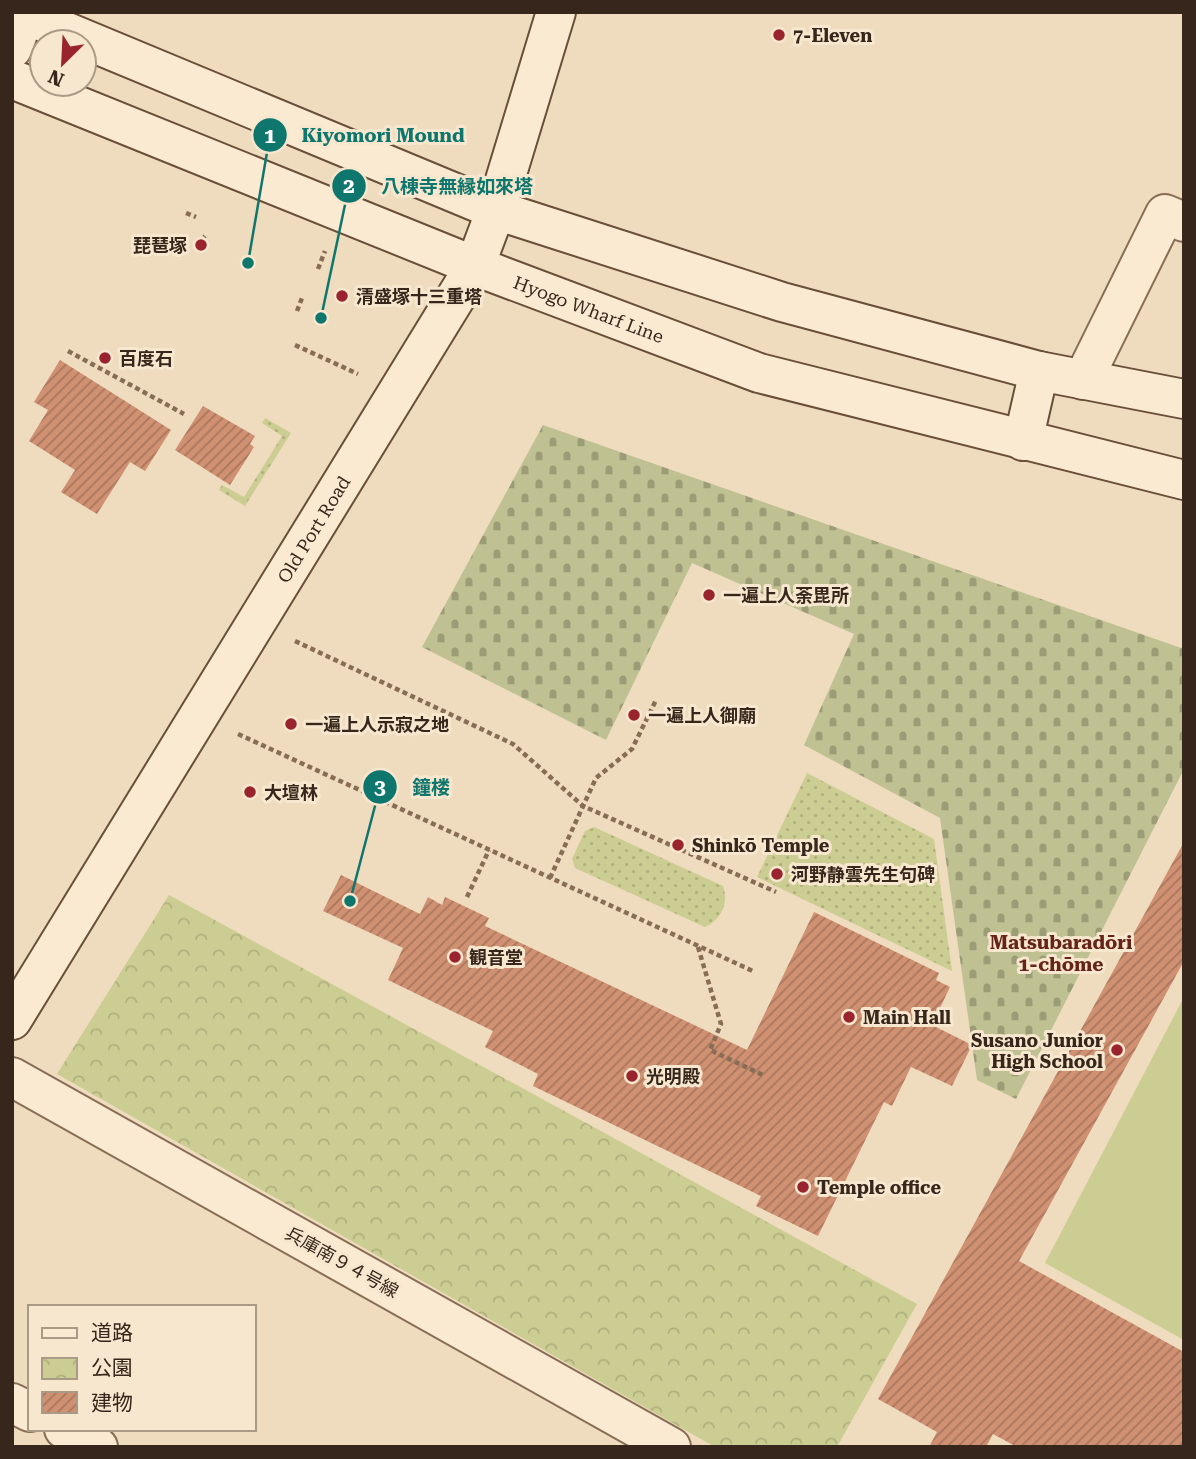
<svg xmlns="http://www.w3.org/2000/svg" width="1196" height="1459" font-family="'Roboto Serif','Noto Sans JP',serif">
	<defs>
		<pattern id="cemetery-stones" width="16" height="16" patternUnits="userSpaceOnUse" patternTransform="scale(1.75)"><rect width="16" height="16" fill="#bfc192"/><path d="M2 7V4a2 2 0 0 1 4 0v3zM10 15v-3a2 2 0 0 1 4 0v3z" fill="#9c9d76"/></pattern>
		<pattern id="park-crowns" width="20" height="18" patternUnits="userSpaceOnUse" patternTransform="scale(1.75)"><rect width="20" height="18" fill="#cbcd92"/><path d="M2 6a3 3 0 1 1 6 0M12 15a3 3 0 1 1 6 0" fill="none" stroke="#afb07d"/></pattern>
		<pattern id="garden-dots" width="8" height="8" patternUnits="userSpaceOnUse" patternTransform="scale(1.75)"><rect width="8" height="8" fill="#cbcd92"/><path d="M2 2h.1M6 6h.1" fill="none" stroke="#afb07d" stroke-width="1.8" stroke-linecap="round"/></pattern>
		<pattern id="building-hatch" width="6" height="6" patternUnits="userSpaceOnUse" patternTransform="scale(1.75)"><rect width="6" height="6" fill="#cf9172"/><path d="M-1 1l2-2M0 6l6-6M5 7l2-2" fill="none" stroke="#a9765d"/></pattern>
	</defs>
	<rect width="100%" height="100%" fill="#efdcbe"/>
	<!-- cemetery -->
	<path fill="url(#cemetery-stones)" d="M543 425 1184 649V769L1016 1099 977 1080 940 818 804 745 854 634 692 563 606 740 422 647Z"/>
	<!-- park -->
	<path fill="url(#park-crowns)" d="M169 895 917 1304 837 1447H715L57 1074Z"/>
	<!-- garden -->
	<g fill="url(#garden-dots)">
		<path d="M265 418 291 433 245 506 219 490 222 485 244 497 282 436 262 423Z"/>
		<path d="M807 773 934 839 952 971 757 877Z"/>
		<path d="M594 827 723 886C729 903 721 920 705 927L575 868 572 859 585 831Z"/>
	</g>
	<!-- pitch -->
	<path fill="#cbcd92" d="M1184 997V1340L1045 1263Z"/>
	<!-- building -->
	<g fill="url(#building-hatch)">
		<path d="M60 360 171 430 145 471 130 462 97 514 61 492 75 470 29 441 48 410 34 402Z"/>
		<path d="M203 406 255 436 250 444 254 447 230 485 175 450Z"/>
		<path d="M1184 842V961L1019 1261 1184 1352V1447H1017L993 1434 986 1447H929L937 1432 878 1399Z"/>
		<path d="M341 875 420 914 428 897 442 905 445 897 489 918 485 926 747 1050 814 912 939 973 936 980 950 987 932 1025 972 1045 952 1086 911 1067 892 1106 884 1102 818 1236 756 1206 761 1196 533 1086 538 1074 485 1047 493 1031 388 980 403 948 323 911Z"/>
	</g>
	<g fill="none" stroke-linecap="round" stroke-linejoin="round">
		<defs>
			<g id="street">
				<path d="M12 49 25 15"/>
				<path d="M1083 380 1165 214 1184 222"/>
				<path d="M12 1077 671 1447"/>
				<path d="M12 1403 30 1412"/>
				<path d="M64 1429 98 1447"/>
			</g>
			<g id="secondary">
				<path d="M19 12 496 210 782 302 1039 371 1184 399"/>
				<path id="s1" d="M12 79 475 266 759 373 1184 480"/>
				<path d="M1023 441 1039 371"/>
				<path id="s2" d="M12 1020 475 266 496 210 556 12"/>
			</g>
		</defs>
		<!-- street casing -->
		<use href="#street" stroke="#886d56" stroke-width="42"/>
		<!-- secondary casing -->
		<use href="#secondary" stroke="#694e3a" stroke-width="42"/>
		<!-- path -->
		<g stroke="#886d56" stroke-width="4.5" stroke-dasharray="5 3.5" stroke-linecap="butt">
			<path d="M186 213 196 217"/>
			<path d="M204 237 205 236"/>
			<path d="M318 269 325 251"/>
			<path d="M297 311 302 298"/>
			<path d="M295 345 358 374"/>
			<path d="M68 351 184 414"/>
			<path d="M295 641 513 744 583 806 776 892"/>
			<path d="M238 734 755 972"/>
			<path d="M550 878 596 778 632 749 656 700"/>
			<path d="M467 897 489 850"/>
			<path d="M698 947 721 1024 710 1050 765 1076"/>
		</g>
		<!-- street -->
		<use href="#street" stroke="#faead1" stroke-width="38"/>
		<!-- secondary -->
		<use href="#secondary" stroke="#faead1" stroke-width="38"/>
	</g>
	<!-- markers -->
	<g fill="#99242e" stroke="#f6e7ce" stroke-width="2.5">
		<circle cx="779" cy="35" r="7"/>
		<circle cx="201" cy="245" r="7"/>
		<circle cx="342" cy="296" r="7"/>
		<circle cx="105" cy="358" r="7"/>
		<circle cx="709" cy="595" r="7"/>
		<circle cx="634" cy="715" r="7"/>
		<circle cx="291" cy="724" r="7"/>
		<circle cx="250" cy="792" r="7"/>
		<circle cx="678" cy="845" r="7"/>
		<circle cx="777" cy="874" r="7"/>
		<circle cx="455" cy="957" r="7"/>
		<circle cx="849" cy="1017" r="7"/>
		<circle cx="1117" cy="1050" r="7"/>
		<circle cx="632" cy="1076" r="7"/>
		<circle cx="803" cy="1187" r="7"/>
	</g>
	<g text-anchor="middle" dominant-baseline="central" stroke-width="6" stroke-linejoin="round" paint-order="stroke">
		<!-- poi labels -->
		<g font-size="18" font-weight="bold" fill="#36261b" stroke="#f6e7ce" text-anchor="start">
			<text x="793" y="35">7-Eleven</text>
			<text x="187" y="245" text-anchor="end">琵琶塚</text>
			<text x="356" y="296">清盛塚十三重塔</text>
			<text x="119" y="358">百度石</text>
			<text x="723" y="595">一遍上人荼毘所</text>
			<text x="648" y="715">一遍上人御廟</text>
			<text x="305" y="724">一遍上人示寂之地</text>
			<text x="264" y="792">大壇林</text>
			<text x="692" y="845">Shinkō Temple</text>
			<text x="791" y="874">河野静雲先生句碑</text>
			<text x="469" y="957">観音堂</text>
			<text x="863" y="1017">Main Hall</text>
			<text x="1103" y="1040" text-anchor="end">Susano Junior<tspan x="1103" dy="21">High School</tspan></text>
			<text x="646" y="1076">光明殿</text>
			<text x="817" y="1187">Temple office</text>
		</g>
		<!-- street labels -->
		<g font-size="18" fill="#36261b" stroke="#f6e7ce">
			<text stroke="none"><textPath href="#s1" startOffset="621">Hyogo Wharf Line</textPath></text>
			<text stroke="none"><textPath href="#s2" startOffset="576">Old Port Road</textPath></text>
			<text transform="translate(342 1262) rotate(29)">兵庫南９４号線</text>
		</g>
		<!-- neighbourhood labels -->
		<g font-size="19" font-weight="bold" fill="#652319" stroke="#f6e7ce">
			<text x="1061" y="942">Matsubaradōri<tspan x="1061" dy="22">1-chōme</tspan></text>
		</g>
	</g>
	<!-- callouts -->
	<path fill="none" stroke="#0f766e" stroke-width="2.5" d="M248 263L270 135M321 318L349 186M350 901L380 787"/>
	<g fill="#0f766e" stroke="#f6e7ce" stroke-width="2.5">
		<circle cx="248" cy="263" r="7"/>
		<circle cx="321" cy="318" r="7"/>
		<circle cx="350" cy="901" r="7"/>
		<circle cx="270" cy="135" r="18"/>
		<circle cx="349" cy="186" r="18"/>
		<circle cx="380" cy="787" r="18"/>
	</g>
	<g font-size="21" text-anchor="middle" font-weight="bold" fill="#fff">
		<text x="270" y="143">1</text>
		<text x="349" y="193">2</text>
		<text x="380" y="794">3</text>
	</g>
	<g font-size="19" text-anchor="middle" font-weight="bold" fill="#0f766e" stroke="#f6e7ce" stroke-width="6" stroke-linejoin="round" paint-order="stroke">
		<text x="383" y="142">Kiyomori Mound</text>
		<text x="457" y="193">八棟寺無縁如來塔</text>
		<text x="431" y="794">鐘楼</text>
	</g>
	<!-- border -->
	<rect width="1196" height="1459" fill="none" stroke="#36261b" stroke-width="28"/>
	<!-- legend -->
	<rect x="28" y="1305" width="228" height="126" fill="#f6e7ce" stroke="#a99a86" stroke-width="2"/>
	<rect x="42" y="1328" width="35" height="10" fill="#faead1" stroke="#a99a86" stroke-width="2"/>
	<text x="91" y="1340" font-size="21" fill="#36261b">道路</text>
	<rect x="42" y="1358" width="35" height="21" fill="url(#park-crowns)" stroke="#a99a86" stroke-width="2"/>
	<text x="91" y="1375" font-size="21" fill="#36261b">公園</text>
	<rect x="42" y="1392" width="35" height="21" fill="url(#building-hatch)" stroke="#a99a86" stroke-width="2"/>
	<text x="91" y="1410" font-size="21" fill="#36261b">建物</text>
	<!-- north arrow -->
	<g transform="translate(63 63) rotate(204)"><circle r="33" fill="#f6e7ce" stroke="#a99a86" stroke-width="2"/>
	<path d="M0-5L12 26L0 18L-12 26Z" fill="#99242e"/>
	<text y="-10" font-size="19" font-weight="bold" text-anchor="middle" fill="#36261b">N</text>
	</g>
</svg>
